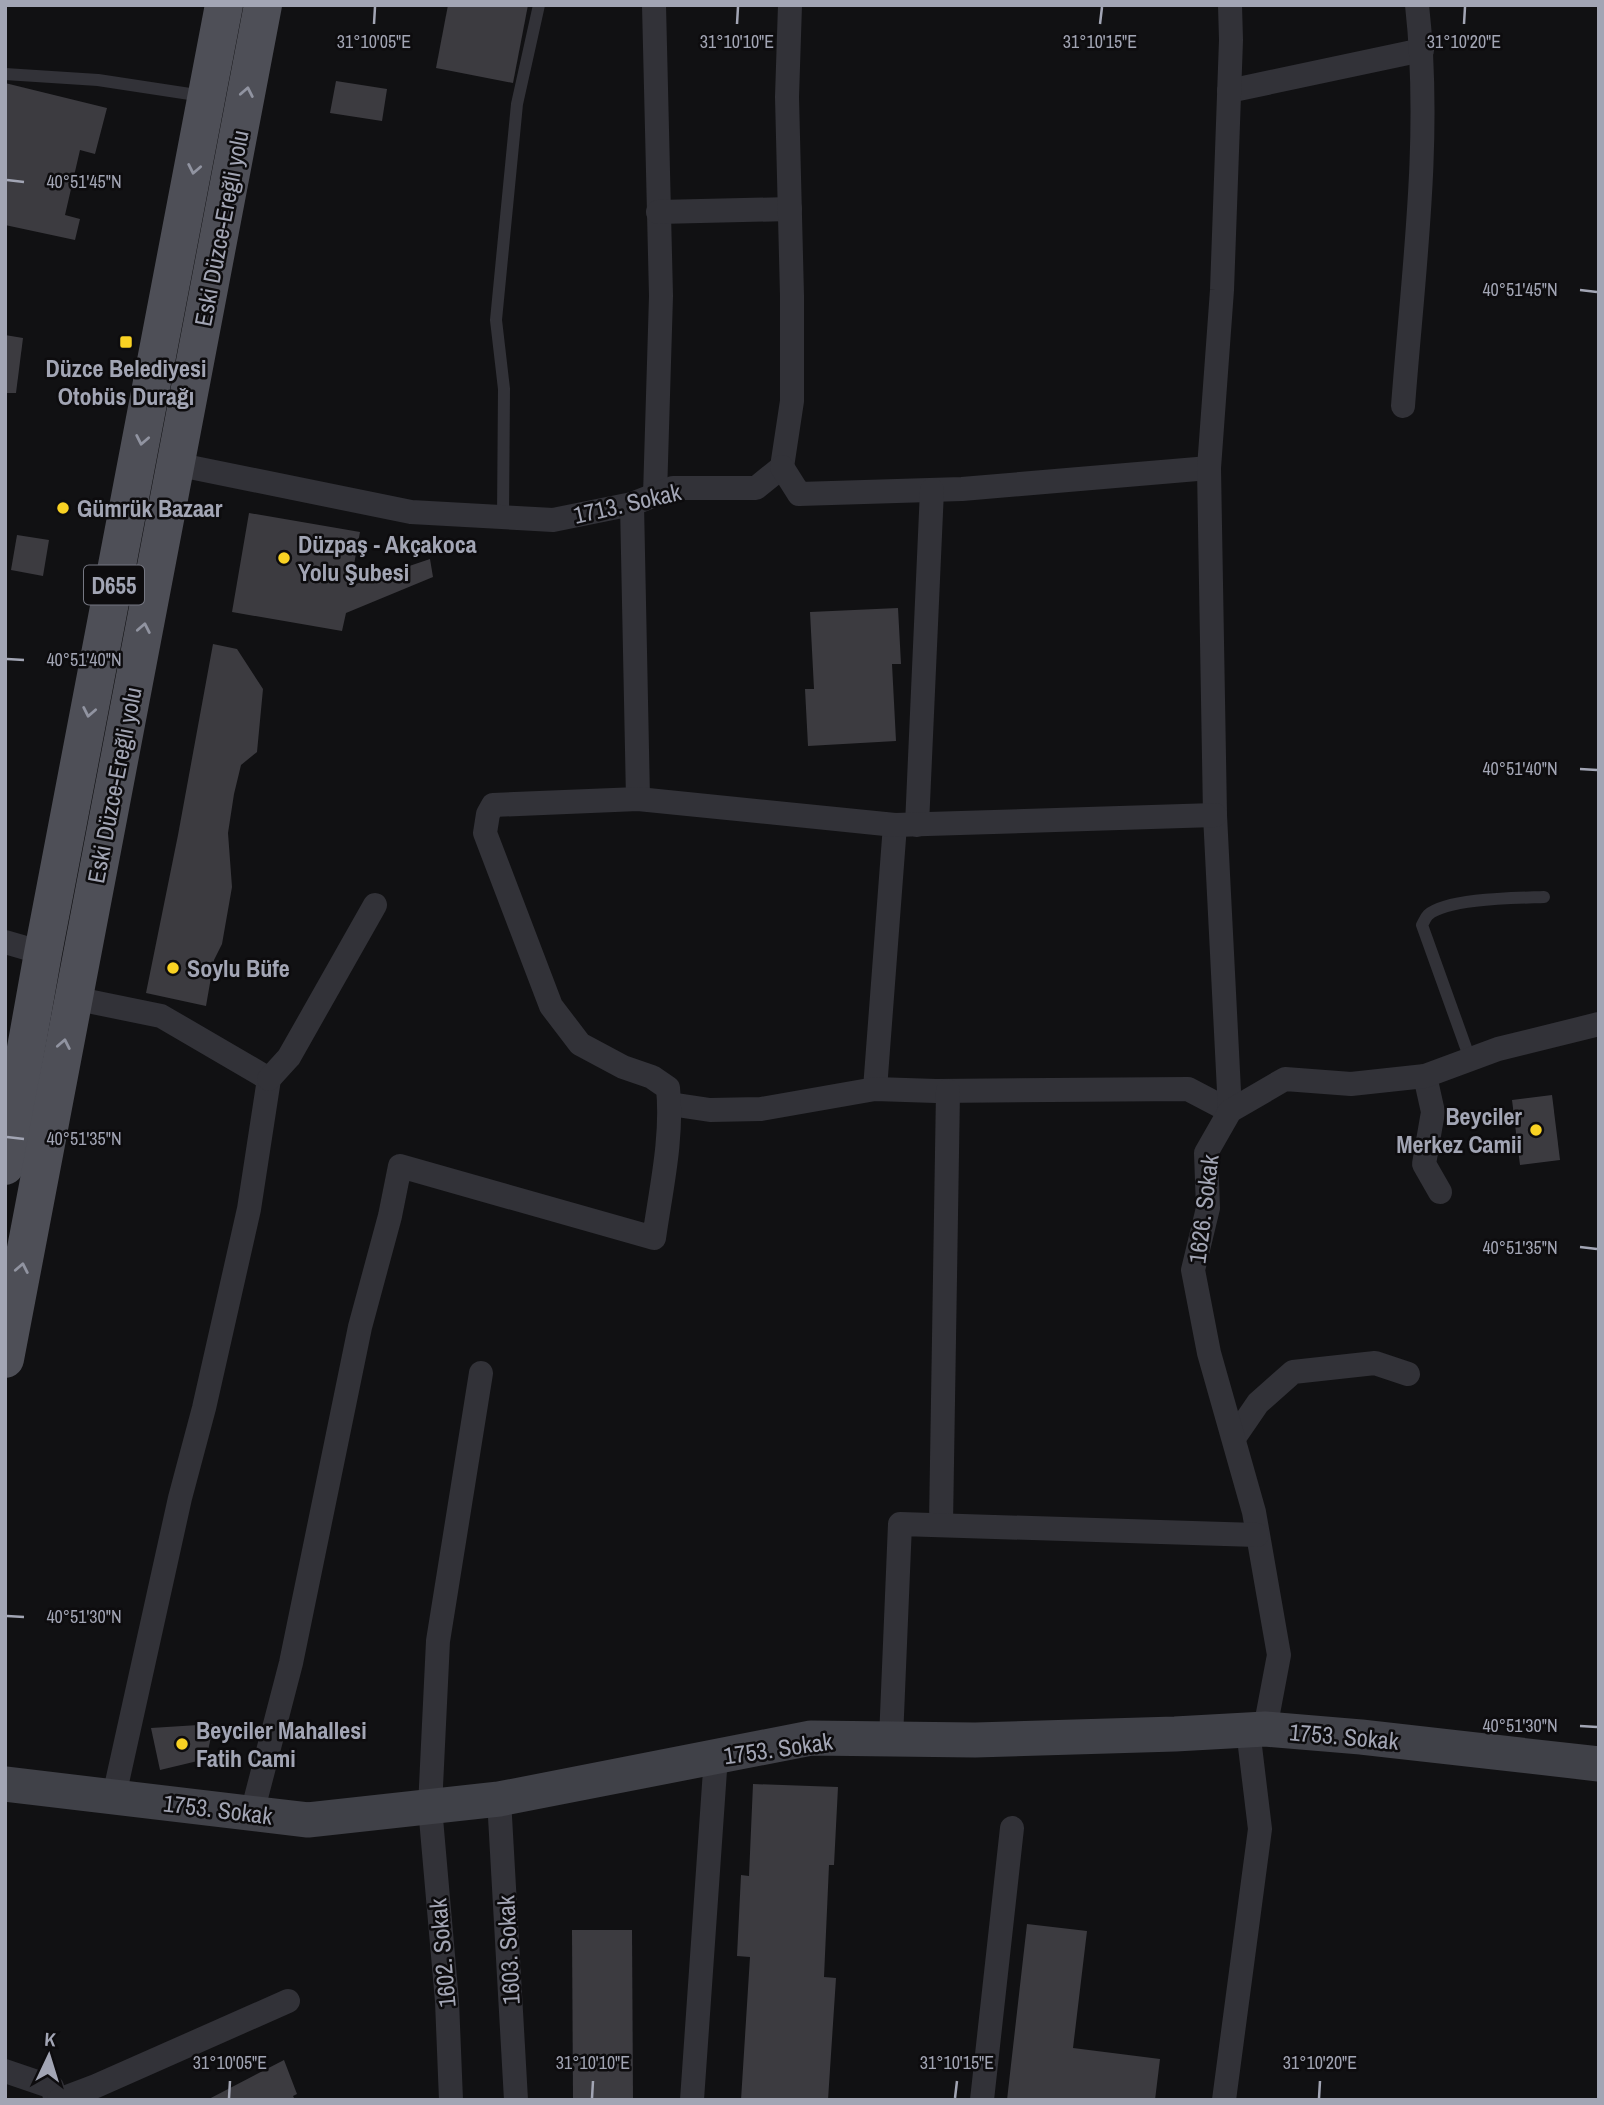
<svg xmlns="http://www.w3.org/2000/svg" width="1604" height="2105" font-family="'Archivo Narrow',sans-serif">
	<rect width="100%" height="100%" fill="#111113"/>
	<!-- building -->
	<g fill="#3c3b40">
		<path d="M448 5H528L513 83 436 68Z"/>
		<path d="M336 81 387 89 382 121 330 113Z"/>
		<path d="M5 83 107 108 95 154 80 150 65 215 80 219 75 240 5 225Z"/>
		<path d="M5 335 23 338 16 393H5Z"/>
		<path d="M249 513 360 532 350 586 430 559 433 577 346 613 342 631 232 612Z"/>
		<path d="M17 535 49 540 43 576 11 570Z"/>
		<path d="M898 608 901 664H892L896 741 808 746 805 689H814L810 612Z"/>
		<path d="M213 644 237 649 263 689 257 752 241 765 234 794 228 833 232 887 222 944 214 960 206 1006 146 993 178 835Z"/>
		<path d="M1552 1095 1560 1160 1520 1165 1512 1100Z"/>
		<path d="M214 1724 206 1759 160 1770 151 1728Z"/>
		<path d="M753 1784 838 1787 834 1865H829L824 1977 836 1978 828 2100H741L750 1957 737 1956 741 1875 749 1876Z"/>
		<path d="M1027 1924 1087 1931 1073 2048 1160 2059 1155 2100H1007Z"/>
		<path d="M572 1930H632L633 2100H573Z"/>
		<path d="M284 2060 297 2094 293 2096 295 2100H207Z"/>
	</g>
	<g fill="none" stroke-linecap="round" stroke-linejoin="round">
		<!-- lane -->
		<g stroke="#323238" stroke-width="12">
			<path d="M5 74 98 80 203 96"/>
			<path d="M503 517 504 389 496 320 517 104 539 5"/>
			<path d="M1470 1059 1422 925C1424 922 1425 918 1428 915 1447 898 1518 898 1544 897"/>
		</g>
		<!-- street -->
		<g stroke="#323238" stroke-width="24">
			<path d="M654 5 661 296 655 495"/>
			<path d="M1229 91 1422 50"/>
			<path d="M658 212 790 209"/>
			<path d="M1403 406C1413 274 1432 137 1417 5"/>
			<path d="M175 464 411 512 553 520 632 504 673 488H756L782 467 792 401V296L787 97 790 5"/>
			<path d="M782 467 799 494 962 489 1209 468"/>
			<path d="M632 504 638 799"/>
			<path d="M917 825 932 490"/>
			<path d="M5 942 43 953"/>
			<path d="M73 998 161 1016 269 1079 249 1209 204 1408 180 1498 114 1796"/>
			<path d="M1425 1076 1433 1112 1424 1164 1440 1192"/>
			<path d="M269 1079 289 1057 375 905"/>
			<path d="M875 1089 895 825"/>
			<path d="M670 1104 710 1110 761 1109 875 1089 936 1091 1188 1089 1230 1111"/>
			<path d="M1230 1111 1215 815 1209 468 1222 290 1231 40 1230 5"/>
			<path d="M1234 1438 1258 1403 1293 1372 1375 1363 1408 1374"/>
			<path d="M941 1524 948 1091"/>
			<path d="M1265 1729 1279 1655 1254 1512 1209 1353 1193 1270 1208 1208 1206 1153 1230 1111 1285 1079 1351 1084 1425 1076 1498 1049 1599 1024"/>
			<path d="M891 1739 900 1524 1257 1535"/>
			<path d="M499 1799 516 2100"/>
			<path d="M252 1813 291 1663 360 1327 390 1216 400 1166 654 1238C661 1189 673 1137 668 1088L652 1077 623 1067 580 1044 551 1006 485 833 488 814 493 805 638 799 895 825 1215 815"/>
			<path d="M5 2071 52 2087 56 2100"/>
			<path d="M59 2100 96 2086 288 2001"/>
			<path d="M451 2100 447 2001 430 1807 438 1641 481 1373"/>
			<path d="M692 2100 716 1756"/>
			<path d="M982 2100 1012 1828"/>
			<path d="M1224 2100 1260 1829 1248 1730"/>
		</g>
		<!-- secondary -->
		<path stroke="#404148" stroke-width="35" d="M5 1784 308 1820 499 1799 811 1738 975 1740 1175 1734 1265 1729 1361 1737 1599 1764"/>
		<!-- primary -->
		<g stroke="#4e4f57" stroke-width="38">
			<path d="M5 1166 43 953 224 5"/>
			<path d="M5 1359 263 5"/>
		</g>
	</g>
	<!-- one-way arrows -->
	<defs><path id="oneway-chevron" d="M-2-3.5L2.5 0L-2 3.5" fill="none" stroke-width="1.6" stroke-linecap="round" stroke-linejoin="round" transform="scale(1.75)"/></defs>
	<g stroke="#9194a1">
		<use href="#oneway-chevron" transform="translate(247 92) rotate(-79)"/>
		<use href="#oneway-chevron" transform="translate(194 169) rotate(101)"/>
		<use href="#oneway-chevron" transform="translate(142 440) rotate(101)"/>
		<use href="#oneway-chevron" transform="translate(144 628) rotate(-79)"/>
		<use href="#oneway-chevron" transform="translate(89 712) rotate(101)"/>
		<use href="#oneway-chevron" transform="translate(64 1044) rotate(-79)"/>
		<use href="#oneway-chevron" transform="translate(22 1268) rotate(-79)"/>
	</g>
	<!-- ticks -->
	<path fill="none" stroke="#a2a5b4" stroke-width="2.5" d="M374 24 375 7M737 24 738 7M1100 24 1102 7M1464 24 1465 7M7 180 24 182M1580 290 1597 292M7 659 24 660M1580 769 1597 770M7 1137 24 1139M1580 1247 1597 1249M7 1616 24 1617M1580 1726 1597 1727M229 2098 230 2081M592 2098 593 2081M955 2098 957 2081M1319 2098 1320 2081"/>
	<!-- markers -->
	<g fill="#f9d223" stroke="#0d0c0e" stroke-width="2.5">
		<rect x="119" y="335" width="14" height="14" rx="3.5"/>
		<circle cx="63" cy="508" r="7"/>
		<circle cx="284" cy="558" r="7"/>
		<circle cx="173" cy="968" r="7"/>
		<circle cx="1536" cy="1130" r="7"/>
		<circle cx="182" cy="1744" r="7"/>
	</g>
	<g text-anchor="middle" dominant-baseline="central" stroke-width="5" stroke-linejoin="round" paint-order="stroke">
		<!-- shield labels -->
		<rect fill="#0d0c0e" stroke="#757782" stroke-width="2" x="84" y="565.5" width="60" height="39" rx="5"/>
		<g font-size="23" font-weight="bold" fill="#a2a5b4">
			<text x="114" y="585">D655</text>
		</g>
		<!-- street labels -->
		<g font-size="24" fill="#a2a5b4" stroke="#0d0c0e">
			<text transform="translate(221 228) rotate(-79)">Eski Düzce-Ereğli yolu</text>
			<text transform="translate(627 503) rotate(-13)">1713. Sokak</text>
			<text transform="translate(114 785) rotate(-79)">Eski Düzce-Ereğli yolu</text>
			<text transform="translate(1203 1209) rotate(-83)">1626. Sokak</text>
			<text transform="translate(1344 1736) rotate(5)">1753. Sokak</text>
			<text transform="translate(778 1748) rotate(-8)">1753. Sokak</text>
			<text transform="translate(218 1809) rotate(7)">1753. Sokak</text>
			<text transform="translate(508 1950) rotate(-93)">1603. Sokak</text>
			<text transform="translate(442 1953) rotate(-95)">1602. Sokak</text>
		</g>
		<!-- poi labels -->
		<g font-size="24" font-weight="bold" fill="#a2a5b4" stroke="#0d0c0e" text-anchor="start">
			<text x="126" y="368" text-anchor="middle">Düzce Belediyesi<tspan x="126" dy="28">Otobüs Durağı</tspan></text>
			<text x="77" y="508">Gümrük Bazaar</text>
			<text x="298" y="544">Düzpaş - Akçakoca<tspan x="298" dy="28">Yolu Şubesi</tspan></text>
			<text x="187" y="968">Soylu Büfe</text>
			<text x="1522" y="1116" text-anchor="end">Beyciler<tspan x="1522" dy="28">Merkez Camii</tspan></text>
			<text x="196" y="1730">Beyciler Mahallesi<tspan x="196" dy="28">Fatih Cami</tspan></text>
		</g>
	</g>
	<g font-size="18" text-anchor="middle" fill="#a2a5b4" stroke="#0d0c0e" stroke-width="5" stroke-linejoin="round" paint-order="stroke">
		<text x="374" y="48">31°10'05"E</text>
		<text x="737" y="48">31°10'10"E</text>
		<text x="1100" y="48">31°10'15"E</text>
		<text x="1464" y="48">31°10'20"E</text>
		<text x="84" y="188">40°51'45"N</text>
		<text x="1520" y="296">40°51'45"N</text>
		<text x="84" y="666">40°51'40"N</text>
		<text x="1520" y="775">40°51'40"N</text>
		<text x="84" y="1145">40°51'35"N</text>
		<text x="1520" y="1254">40°51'35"N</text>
		<text x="84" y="1623">40°51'30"N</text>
		<text x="1520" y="1732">40°51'30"N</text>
		<text x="230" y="2069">31°10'05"E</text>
		<text x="593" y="2069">31°10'10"E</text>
		<text x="957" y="2069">31°10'15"E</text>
		<text x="1320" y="2069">31°10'20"E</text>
	</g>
	<!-- border -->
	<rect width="1604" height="2105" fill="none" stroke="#a2a5b4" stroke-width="14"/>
	<!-- north arrow -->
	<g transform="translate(49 2056) rotate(4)" stroke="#0d0c0e" stroke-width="5" paint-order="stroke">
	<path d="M0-5L12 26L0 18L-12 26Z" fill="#a2a5b4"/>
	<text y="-10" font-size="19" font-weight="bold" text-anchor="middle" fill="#a2a5b4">K</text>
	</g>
</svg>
